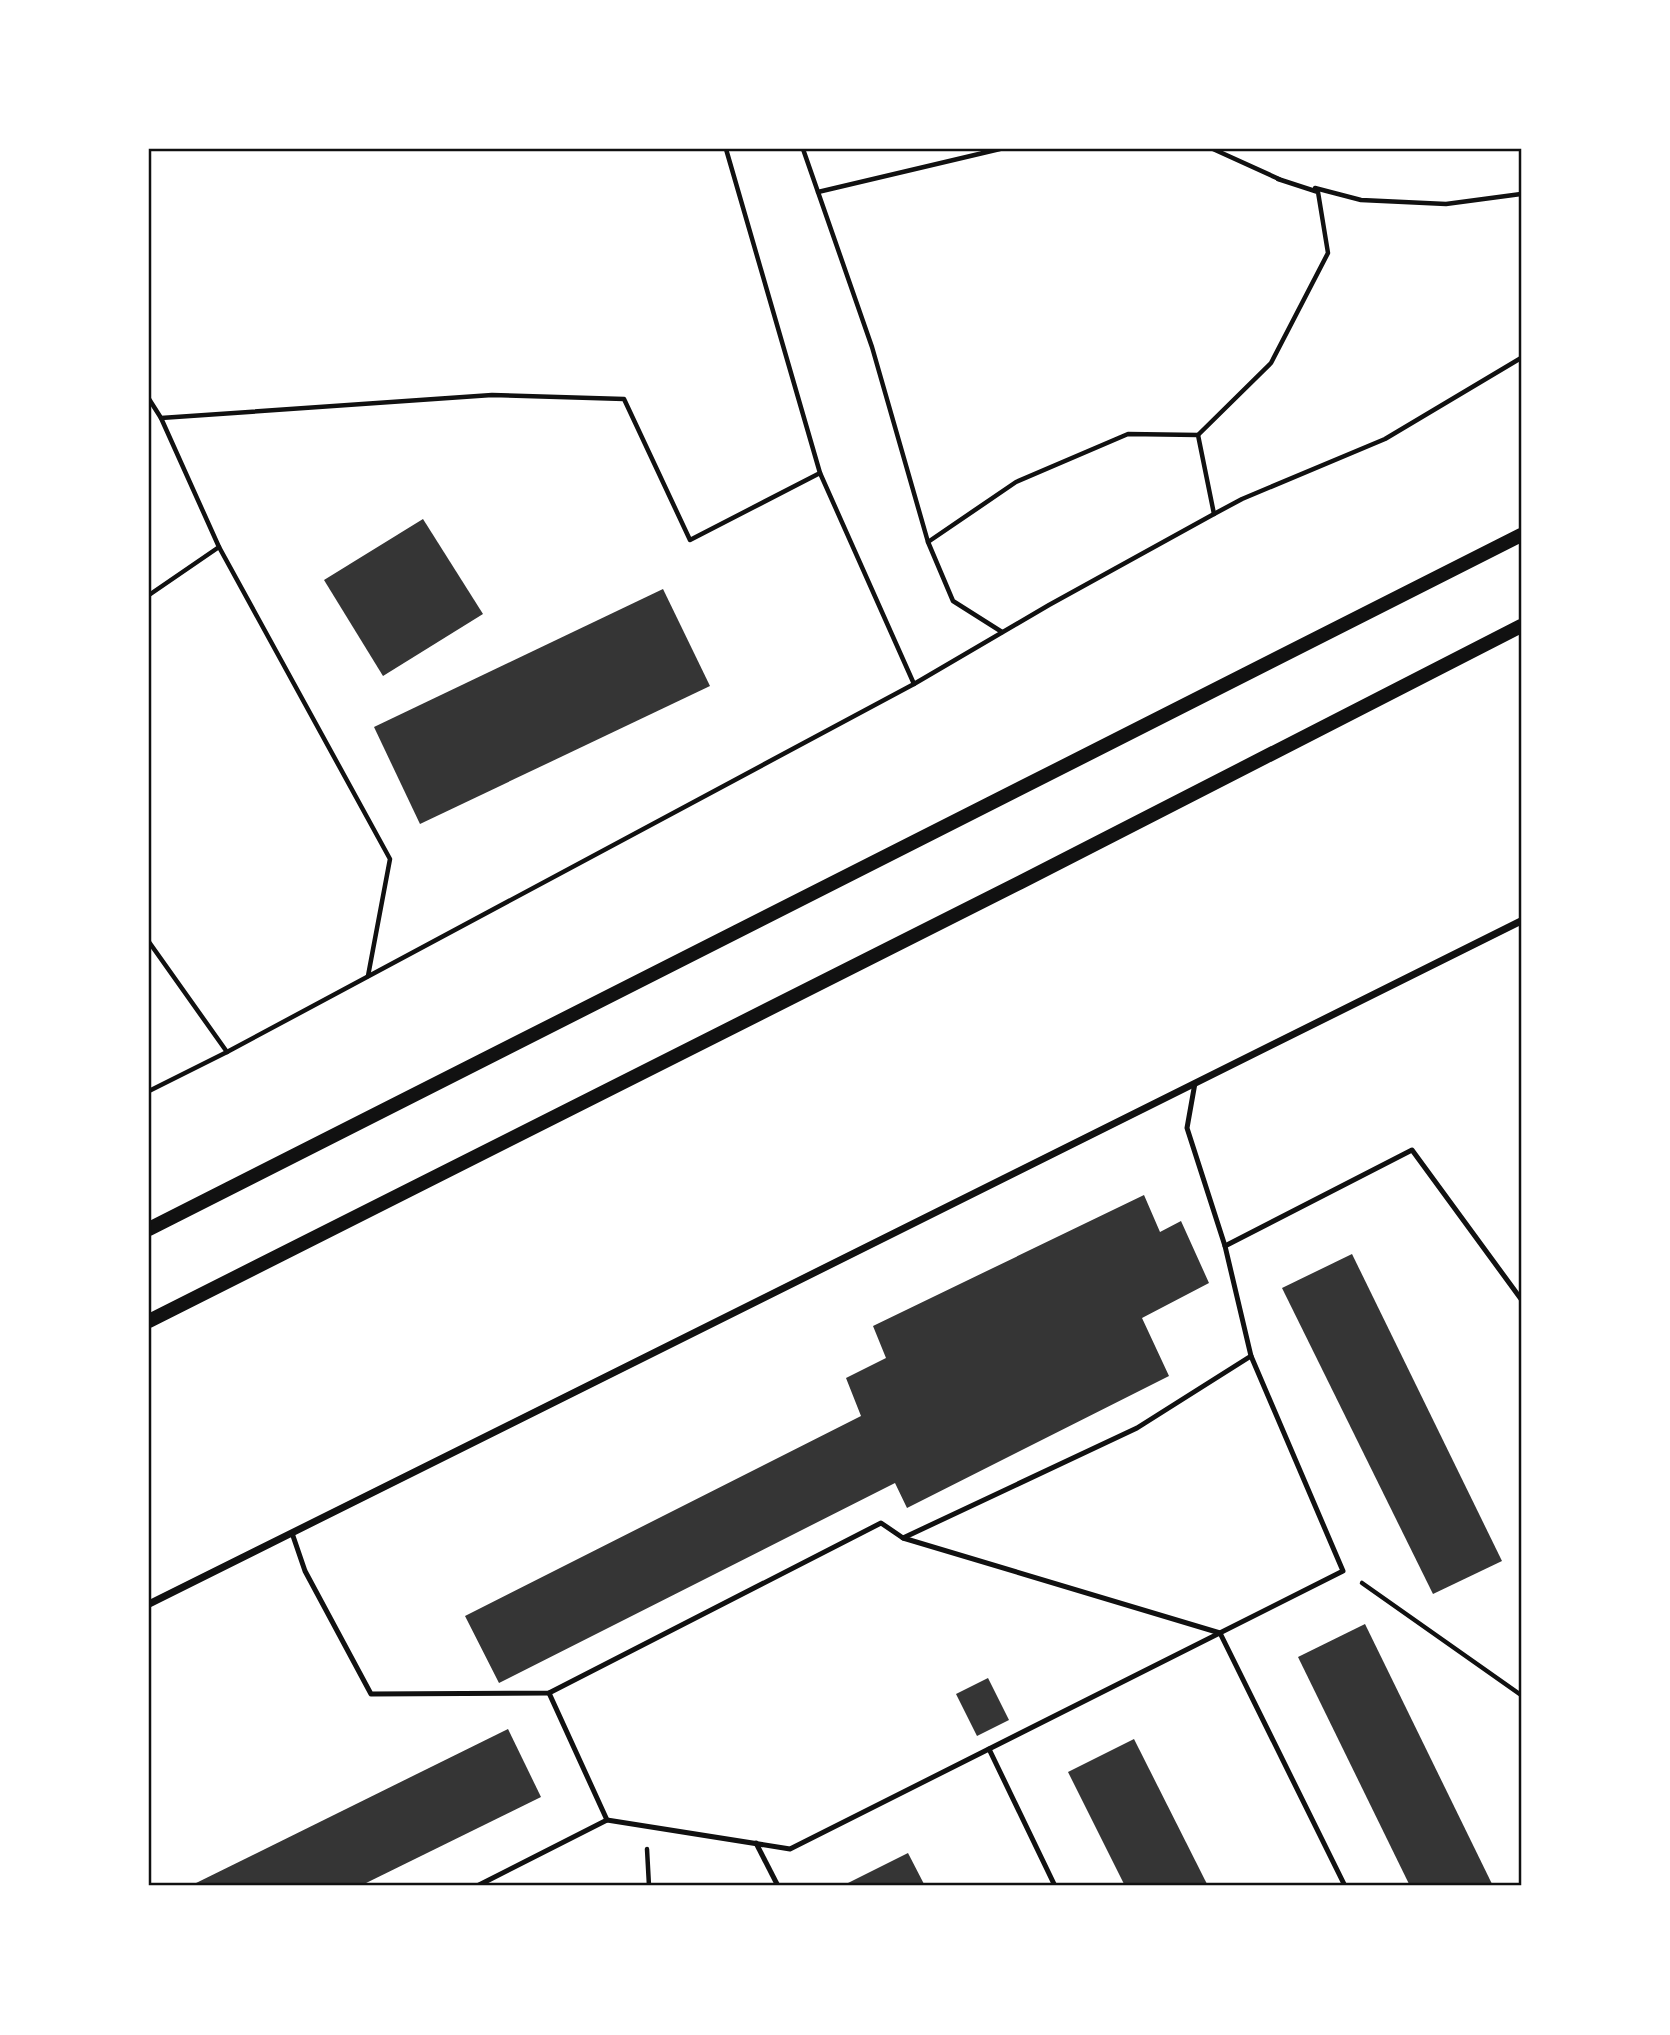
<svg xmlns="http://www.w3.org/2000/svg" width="1670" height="2035" font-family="'IBM Plex Sans',sans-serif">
	<rect width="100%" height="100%" fill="#fff"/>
	<!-- building -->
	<g fill="#353535">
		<path d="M423 519 483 614 383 676 324 580Z"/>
		<path d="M663 589 710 686 420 824 374 727Z"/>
		<path d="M1144 1195 1160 1232 1181 1221 1209 1283 1142 1318 1169 1376 907 1508 895 1483 499 1683 465 1616 861 1416 846 1378 886 1358 873 1326Z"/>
		<path d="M1352 1254 1502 1561 1433 1594 1282 1288Z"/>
		<path d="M1365 1624 1493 1886H1410L1298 1657Z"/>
		<path d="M988 1678 1009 1720 977 1736 956 1694Z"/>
		<path d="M508 1729 541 1797 360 1886H190Z"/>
		<path d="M1134 1739 1208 1886H1125L1068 1772Z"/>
		<path d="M908 1853 925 1886H842Z"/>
	</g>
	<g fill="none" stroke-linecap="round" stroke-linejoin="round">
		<!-- path -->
		<g stroke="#111" stroke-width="4.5">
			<path d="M726 149 820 473 914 684"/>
			<path d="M803 149 872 347 928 542"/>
			<path d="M1213 149 1279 179"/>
			<path d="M1315 188 1361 200 1446 204 1521 194"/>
			<path d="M818 192 1000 149"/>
			<path d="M149 399 161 418 492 395 624 399 690 540 820 473"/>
			<path d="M1198 435 1271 363 1328 253 1318 192 1278 179"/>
			<path d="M219 547 390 859 368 976"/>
			<path d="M149 595 219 547 161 418"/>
			<path d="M1002 632 953 601 928 542 1016 482 1128 434 1198 435 1214 514"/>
			<path d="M149 942 227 1052"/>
			<path d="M149 1091 227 1052 914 684 1049 605 1214 514 1242 499 1385 439 1521 358"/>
			<path d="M1362 1583 1521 1695"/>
			<path d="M647 1849 649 1886"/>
		</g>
		<!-- service -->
		<g stroke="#111" stroke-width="5">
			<path d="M1195 1083 1187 1128 1225 1246"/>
			<path d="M292 1533 305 1571 371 1694 549 1693 881 1523 903 1538 1137 1428 1251 1356 1225 1246 1412 1150 1521 1299"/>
			<path d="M903 1538 1220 1633 1345 1886"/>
			<path d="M549 1693 607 1820 790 1849 1343 1571 1251 1356"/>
			<path d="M989 1749 1055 1886"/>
			<path d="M756 1843 778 1886"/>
			<path d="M477 1886 607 1820"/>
		</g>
		<!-- minor -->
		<path stroke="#111" stroke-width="7" d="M149 1604 1521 921"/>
		<!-- secondary -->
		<g stroke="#111" stroke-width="14">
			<path d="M149 1229 1521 535"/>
			<path d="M149 1321 1021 882 1521 626"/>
		</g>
	</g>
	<!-- border -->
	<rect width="1670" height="2035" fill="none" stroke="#ffffff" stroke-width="301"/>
	<rect x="150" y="150" width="1370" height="1734" fill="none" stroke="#111" stroke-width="2.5"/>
</svg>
